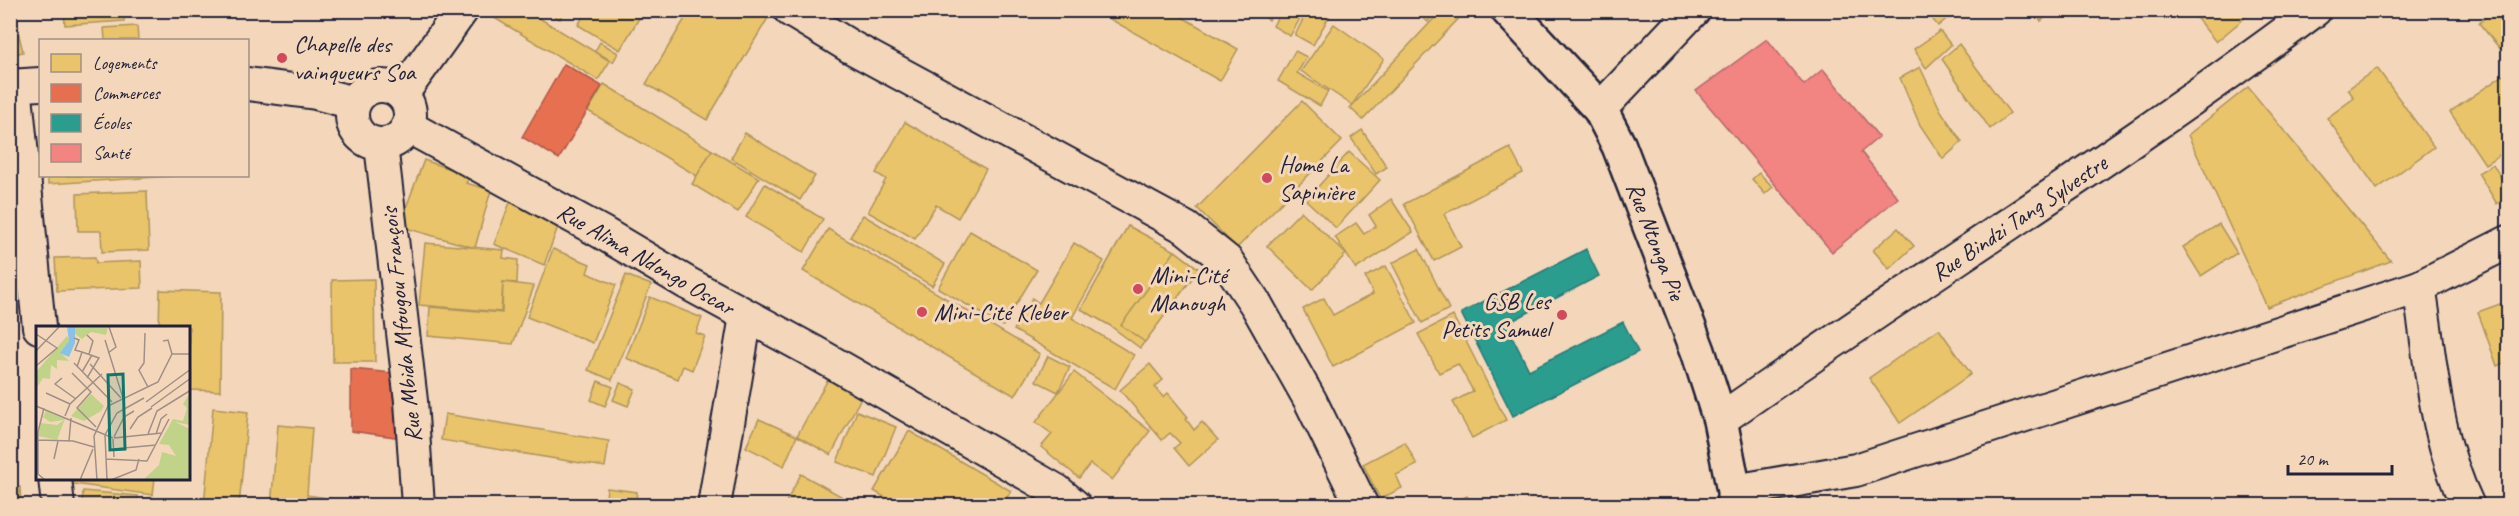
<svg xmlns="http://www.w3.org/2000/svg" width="2519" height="516" font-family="Caveat,sans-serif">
	<rect width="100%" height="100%" fill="#f4d7ba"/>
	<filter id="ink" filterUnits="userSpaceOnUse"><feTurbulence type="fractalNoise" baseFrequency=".0167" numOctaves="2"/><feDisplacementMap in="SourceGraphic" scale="12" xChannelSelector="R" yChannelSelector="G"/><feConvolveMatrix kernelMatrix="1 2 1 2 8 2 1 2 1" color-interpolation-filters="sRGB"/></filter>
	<g filter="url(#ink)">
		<!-- homes -->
		<g fill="#e9c46a" stroke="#ad935c" stroke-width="1.5">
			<path d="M10 10H13L23 52 10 55Z"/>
			<path d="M64 10H124V21L65 25Z"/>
			<path d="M204 10H234V17L204 15Z"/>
			<path d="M336 10H394L393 16Z"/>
			<path d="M494 10H526L610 61 598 80 491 16Z"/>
			<path d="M543 10H564L560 19Z"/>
			<path d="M587 10H644L620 50 578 25Z"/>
			<path d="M690 10H755L768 18 707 120 646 84Z"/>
			<path d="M1111 10H1170L1238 49 1220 81 1108 18Z"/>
			<path d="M1259 10H1275L1269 20 1257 12Z"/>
			<path d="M1281 10H1305L1290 36 1273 26Z"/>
			<path d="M1308 10 1331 13 1313 45 1295 35Z"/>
			<path d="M1412 10H1436L1428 22Z"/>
			<path d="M1442 10H1461L1464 13 1363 120 1350 108Z"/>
			<path d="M1925 10H1957L1938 26Z"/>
			<path d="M2034 10H2053L2041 21Z"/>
			<path d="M2190 10H2254L2216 42Z"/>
			<path d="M2495 10H2508V42L2500 49 2479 23Z"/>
			<path d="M1334 24 1384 59 1352 105 1301 71Z"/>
			<path d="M137 26 138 40H105L104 28Z"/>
			<path d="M1940 31 1951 45 1926 68 1914 49Z"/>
			<path d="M600 42 618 53 613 62 595 51Z"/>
			<path d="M1959 44 2010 113 1990 129 1942 59Z"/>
			<path d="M1295 51 1307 57 1297 73 1328 91 1320 106 1278 81Z"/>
			<path d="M1920 67 1941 111 1962 142 1943 159 1920 125 1900 78Z"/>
			<path d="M2377 68 2434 147 2377 189 2327 118 2354 98 2348 89Z"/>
			<path d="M2508 72V150L2485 164 2450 112Z"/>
			<path d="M604 84 712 150 697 176 588 111Z"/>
			<path d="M2248 87 2391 261 2267 307 2188 135Z"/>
			<path d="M1302 101 1342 141 1237 248 1197 208Z"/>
			<path d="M905 122 986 169 958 218 936 205 915 239 868 212 886 179 876 173Z"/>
			<path d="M1362 130 1387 167 1376 174 1351 138Z"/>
			<path d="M745 133 815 176 800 200 731 158Z"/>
			<path d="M1510 148 1523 173 1444 214 1461 247 1434 261 1404 204Z"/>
			<path d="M712 150 759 178 738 212 692 184Z"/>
			<path d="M1349 152 1380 180 1336 228 1306 200Z"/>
			<path d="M424 160 470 176 466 183 491 190 475 248 399 226Z"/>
			<path d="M2493 164 2508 190V196L2497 204 2478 173Z"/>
			<path d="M1759 173 1773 187 1765 194 1752 179Z"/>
			<path d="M48 176H174L48 184Z"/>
			<path d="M765 184 823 219 804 252 746 217Z"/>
			<path d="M147 191 149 250 102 252 101 231H78L77 194Z"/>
			<path d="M1391 199 1413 232 1356 269 1335 237 1356 223 1364 234 1376 226 1369 215Z"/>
			<path d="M511 200 539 211 537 215 559 224 544 265 494 244Z"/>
			<path d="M1301 211 1346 254 1312 290 1267 246Z"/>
			<path d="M863 215 945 264 932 286 850 237Z"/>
			<path d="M2219 224 2237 253 2201 276 2183 247Z"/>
			<path d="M1128 226 1157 242 1109 325 1081 309Z"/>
			<path d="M1128 226 1175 251 1199 269 1140 348 1109 325 1081 309Z"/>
			<path d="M1898 228 1914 246 1889 269 1873 250Z"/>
			<path d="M828 229 1040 354 1015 396 803 271Z"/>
			<path d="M970 231 1037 270 1003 326 938 288Z"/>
			<path d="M425 243 504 250 503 258 518 260 517 283 503 282 501 312 419 305Z"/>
			<path d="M1074 243 1104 261 1072 318 1134 355 1115 389 1014 330 1032 298 1039 303Z"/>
			<path d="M553 249 590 264 587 273 616 285 593 343 527 317Z"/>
			<path d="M1419 249 1449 309 1422 323 1392 263Z"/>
			<path d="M1175 251 1199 269 1145 342 1121 325Z"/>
			<path d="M95 257 96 263 141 261 142 288 57 291 55 258Z"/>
			<path d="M1386 266 1416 323 1333 367 1303 309 1324 298 1333 315 1373 294 1365 277Z"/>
			<path d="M626 275 651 285 612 380 588 370Z"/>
			<path d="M374 279 375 362H333L332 280Z"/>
			<path d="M503 282 534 286 513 344 428 336 430 307 502 313Z"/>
			<path d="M160 290 221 292 220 391 189 390V327H159Z"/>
			<path d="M650 297 702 318 696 333 705 336 692 370 683 366 678 379 626 358Z"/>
			<path d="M2508 301V361L2497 366 2478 312Z"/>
			<path d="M1453 316 1506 420 1472 438 1453 402 1473 391 1458 364 1439 373 1418 334Z"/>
			<path d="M1939 329 1971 374 1900 423 1869 378Z"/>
			<path d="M1048 356 1070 367 1058 392 1036 381Z"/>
			<path d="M1150 364 1163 380 1155 387 1163 397 1168 393 1188 417 1186 419 1194 430 1202 422 1218 440 1189 466 1174 448 1180 443 1170 433 1162 440 1120 390Z"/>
			<path d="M832 372 865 390 831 455 797 436Z"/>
			<path d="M1074 372 1150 431 1112 480 1090 464 1079 478 1041 447 1052 434 1036 422Z"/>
			<path d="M598 381 613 387 605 406 591 400Z"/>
			<path d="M620 383 635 389 628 406 613 400Z"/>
			<path d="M213 408 248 412 239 506 204 505Z"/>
			<path d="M857 411 896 427 876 477 837 462Z"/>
			<path d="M445 414 609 441 605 467 441 440Z"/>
			<path d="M759 419 797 436 784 466 746 447Z"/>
			<path d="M278 425 312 428 307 495 380 506H271Z"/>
			<path d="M909 431 1011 491 1002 506H899L874 491Z"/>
			<path d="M1405 442 1417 465 1396 475 1402 488 1380 499 1363 464Z"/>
			<path d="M801 474 848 500 845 506H784Z"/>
			<path d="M60 478H155L153 495 60 482Z"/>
			<path d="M10 487H20L21 506H10Z"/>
			<path d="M607 488 637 492 635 506H605Z"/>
			<path d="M83 491 138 496 137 506H82Z"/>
			<path d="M1467 496 1472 506H1448Z"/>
		</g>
		<!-- shops -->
		<g fill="#e76f51" stroke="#ac584a" stroke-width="1.5">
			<path d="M564 64 602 86 559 159 522 137Z"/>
			<path d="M351 369 393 373 403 438 351 431Z"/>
		</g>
		<!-- schools -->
		<path fill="#2a9d8f" stroke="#287876" stroke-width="1.5" d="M1586 249 1599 276 1506 324 1529 370 1623 322 1638 352 1513 416 1461 313Z"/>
		<!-- health -->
		<path fill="#f28482" stroke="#b4676d" stroke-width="1.5" d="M1767 39 1804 85 1823 69 1879 137 1861 152 1898 198 1832 252 1696 91Z"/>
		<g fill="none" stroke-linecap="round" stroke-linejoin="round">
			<defs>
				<g id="street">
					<path d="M790 10 851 47 1186 228 1227 261 1257 306 1310 400 1362 506"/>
					<path d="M248 84 316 93 354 103"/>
					<path d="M15 85 39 327"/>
					<circle cx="381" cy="115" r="29"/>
					<path d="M10 86 40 84"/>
					<path d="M402 94 462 10"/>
					<path d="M1600 109 1694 10"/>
					<path d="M409 127 601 232 687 283 814 352 1057 491 1075 506"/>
					<path d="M381 145 411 401 418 506"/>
					<path d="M2419 287C2432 364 2433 433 2468 506"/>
					<path d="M1720 420C1917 281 2122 155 2315 10"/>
					<path d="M55 478 58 506"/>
					<path d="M1734 491 1856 470 2419 287 2508 242"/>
					<path d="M714 506 746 316"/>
				</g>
				<path id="secondary" d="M1508 10 1600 109 1619 146 1698 351 1720 420 1734 491V506"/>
			</defs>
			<!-- street casing -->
			<use href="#street" stroke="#22223b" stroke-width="36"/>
			<!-- secondary casing -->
			<use href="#secondary" stroke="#22223b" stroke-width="38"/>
			<!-- street -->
			<use href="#street" stroke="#f4d7ba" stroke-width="32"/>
			<!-- secondary -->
			<use href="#secondary" stroke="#f4d7ba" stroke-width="33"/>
		</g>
	</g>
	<!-- markers -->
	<g fill="#d1495b" stroke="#f4d7ba" stroke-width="2">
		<circle cx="282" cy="58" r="6"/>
		<circle cx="1267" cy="178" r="6"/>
		<circle cx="1138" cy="289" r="6"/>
		<circle cx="922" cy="312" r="6"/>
		<circle cx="1562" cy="315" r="6"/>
	</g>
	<g text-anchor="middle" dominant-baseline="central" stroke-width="6" stroke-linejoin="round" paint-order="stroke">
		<!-- poi labels -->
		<g font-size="24" fill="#22223b" stroke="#f4d7ba" text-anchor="start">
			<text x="294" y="44">Chapelle des<tspan x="294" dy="28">vainqueurs Soa</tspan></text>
			<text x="1279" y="164">Home La<tspan x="1279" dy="28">Sapinière</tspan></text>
			<text x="1150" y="275">Mini-Cité<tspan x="1150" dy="28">Manough</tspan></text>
			<text x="1550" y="301" text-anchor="end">GSB Les<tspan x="1550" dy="28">Petits Samuel</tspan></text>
			<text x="934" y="312">Mini-Cité Kleber</text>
		</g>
		<!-- street labels -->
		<g font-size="24" fill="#22223b" stroke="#f4d7ba">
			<text transform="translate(2019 218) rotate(-34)">Rue Bindzi Tang Sylvestre</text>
			<text transform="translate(1656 241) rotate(69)">Rue Ntonga Pie</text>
			<text transform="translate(646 259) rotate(30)">Rue Alima Ndongo Oscar</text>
			<text transform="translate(401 325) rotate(-96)">Rue Mbida Mfougou François</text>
		</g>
	</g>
	<!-- overview -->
	<g transform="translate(36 326)">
		<rect width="154" height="154" fill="#f4d7ba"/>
		<path d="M31 1H72L70 9 55 6 46 13 38 7 39 1ZM31 10 34 15 25 27 33 35 21 34V43L15 39 14 53 7 52 0 63V46ZM154 67V99L139 96 154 103V154H107L123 139 126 126 140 130 133 119 123 118 137 93 147 95 151 82 147 78ZM55 68 68 80 65 85 48 95 35 90ZM10 85 29 93 21 114 2 110 5 97 21 99 28 94 14 96 7 91Z" fill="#c1d388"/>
		<path d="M31 1H39V17L33 31 24 27 33 15Z" fill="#86c3e6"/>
		<path fill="none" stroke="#a08f87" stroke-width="1.5" d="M109 7 108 37 103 44 112 61M0 8 21 22 0 40M51 9 57 15 53 28M38 12 43 14 39 24 46 26M69 14 87 72M127 15 132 14 136 28M0 25 23 1M72 27 80 21 73 1M38 37 76 76M54 38 85 72M41 41 46 26 63 32 51 52M46 46 56 29M36 47 55 66 41 82 60 101M26 52 19 58 40 73M10 67 34 78M110 76 155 43M0 80 77 112M115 81 155 52M8 82 2 106V148L9 154M29 90 34 78 66 48M94 103 102 91 116 82M112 108 121 85 155 64M120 108 125 93 131 88M78 111 88 91 98 85M78 112 126 107M77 113 78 131M2 114 37 115 58 121M33 115 35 92M77 123 120 119M18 133 22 115M70 133 111 135 133 93M44 154 57 123M61 154 58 110 72 80 122 56 136 28H155M71 154 69 109 81 87 108 72M75 154 100 144 103 133"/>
		<path fill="#0f766e" fill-opacity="0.15" stroke="#0f766e" stroke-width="3" d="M87 48 89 123 74 124 72 49Z"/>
		<rect width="154" height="154" fill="none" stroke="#22223b" stroke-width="3"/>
	</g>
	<!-- margin -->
	<rect width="2519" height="516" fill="none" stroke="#f4d7ba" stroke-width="36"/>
	<rect x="18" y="18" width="2483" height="480" fill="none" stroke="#22223b" stroke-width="2" filter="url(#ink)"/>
	<!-- legend -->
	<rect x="39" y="39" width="210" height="138" fill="#f4d7ba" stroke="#a08f87" stroke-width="1.5"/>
	<rect x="51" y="54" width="30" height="18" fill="#e9c46a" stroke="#a08f87" stroke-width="1.5"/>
	<text x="93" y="69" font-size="18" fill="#22223b">Logements</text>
	<rect x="51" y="84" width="30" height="18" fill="#e76f51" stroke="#a08f87" stroke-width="1.5"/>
	<text x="93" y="99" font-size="18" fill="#22223b">Commerces</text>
	<rect x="51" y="114" width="30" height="18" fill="#2a9d8f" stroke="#a08f87" stroke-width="1.5"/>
	<text x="93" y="129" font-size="18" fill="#22223b">Écoles</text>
	<rect x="51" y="144" width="30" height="18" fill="#f28482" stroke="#a08f87" stroke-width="1.5"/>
	<text x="93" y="159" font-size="18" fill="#22223b">Santé</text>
	<!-- scale -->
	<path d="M2288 465v9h104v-9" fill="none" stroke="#22223b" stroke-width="3"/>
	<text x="2297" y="465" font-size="18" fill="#22223b" stroke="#f4d7ba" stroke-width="4.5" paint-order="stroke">20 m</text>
</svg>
